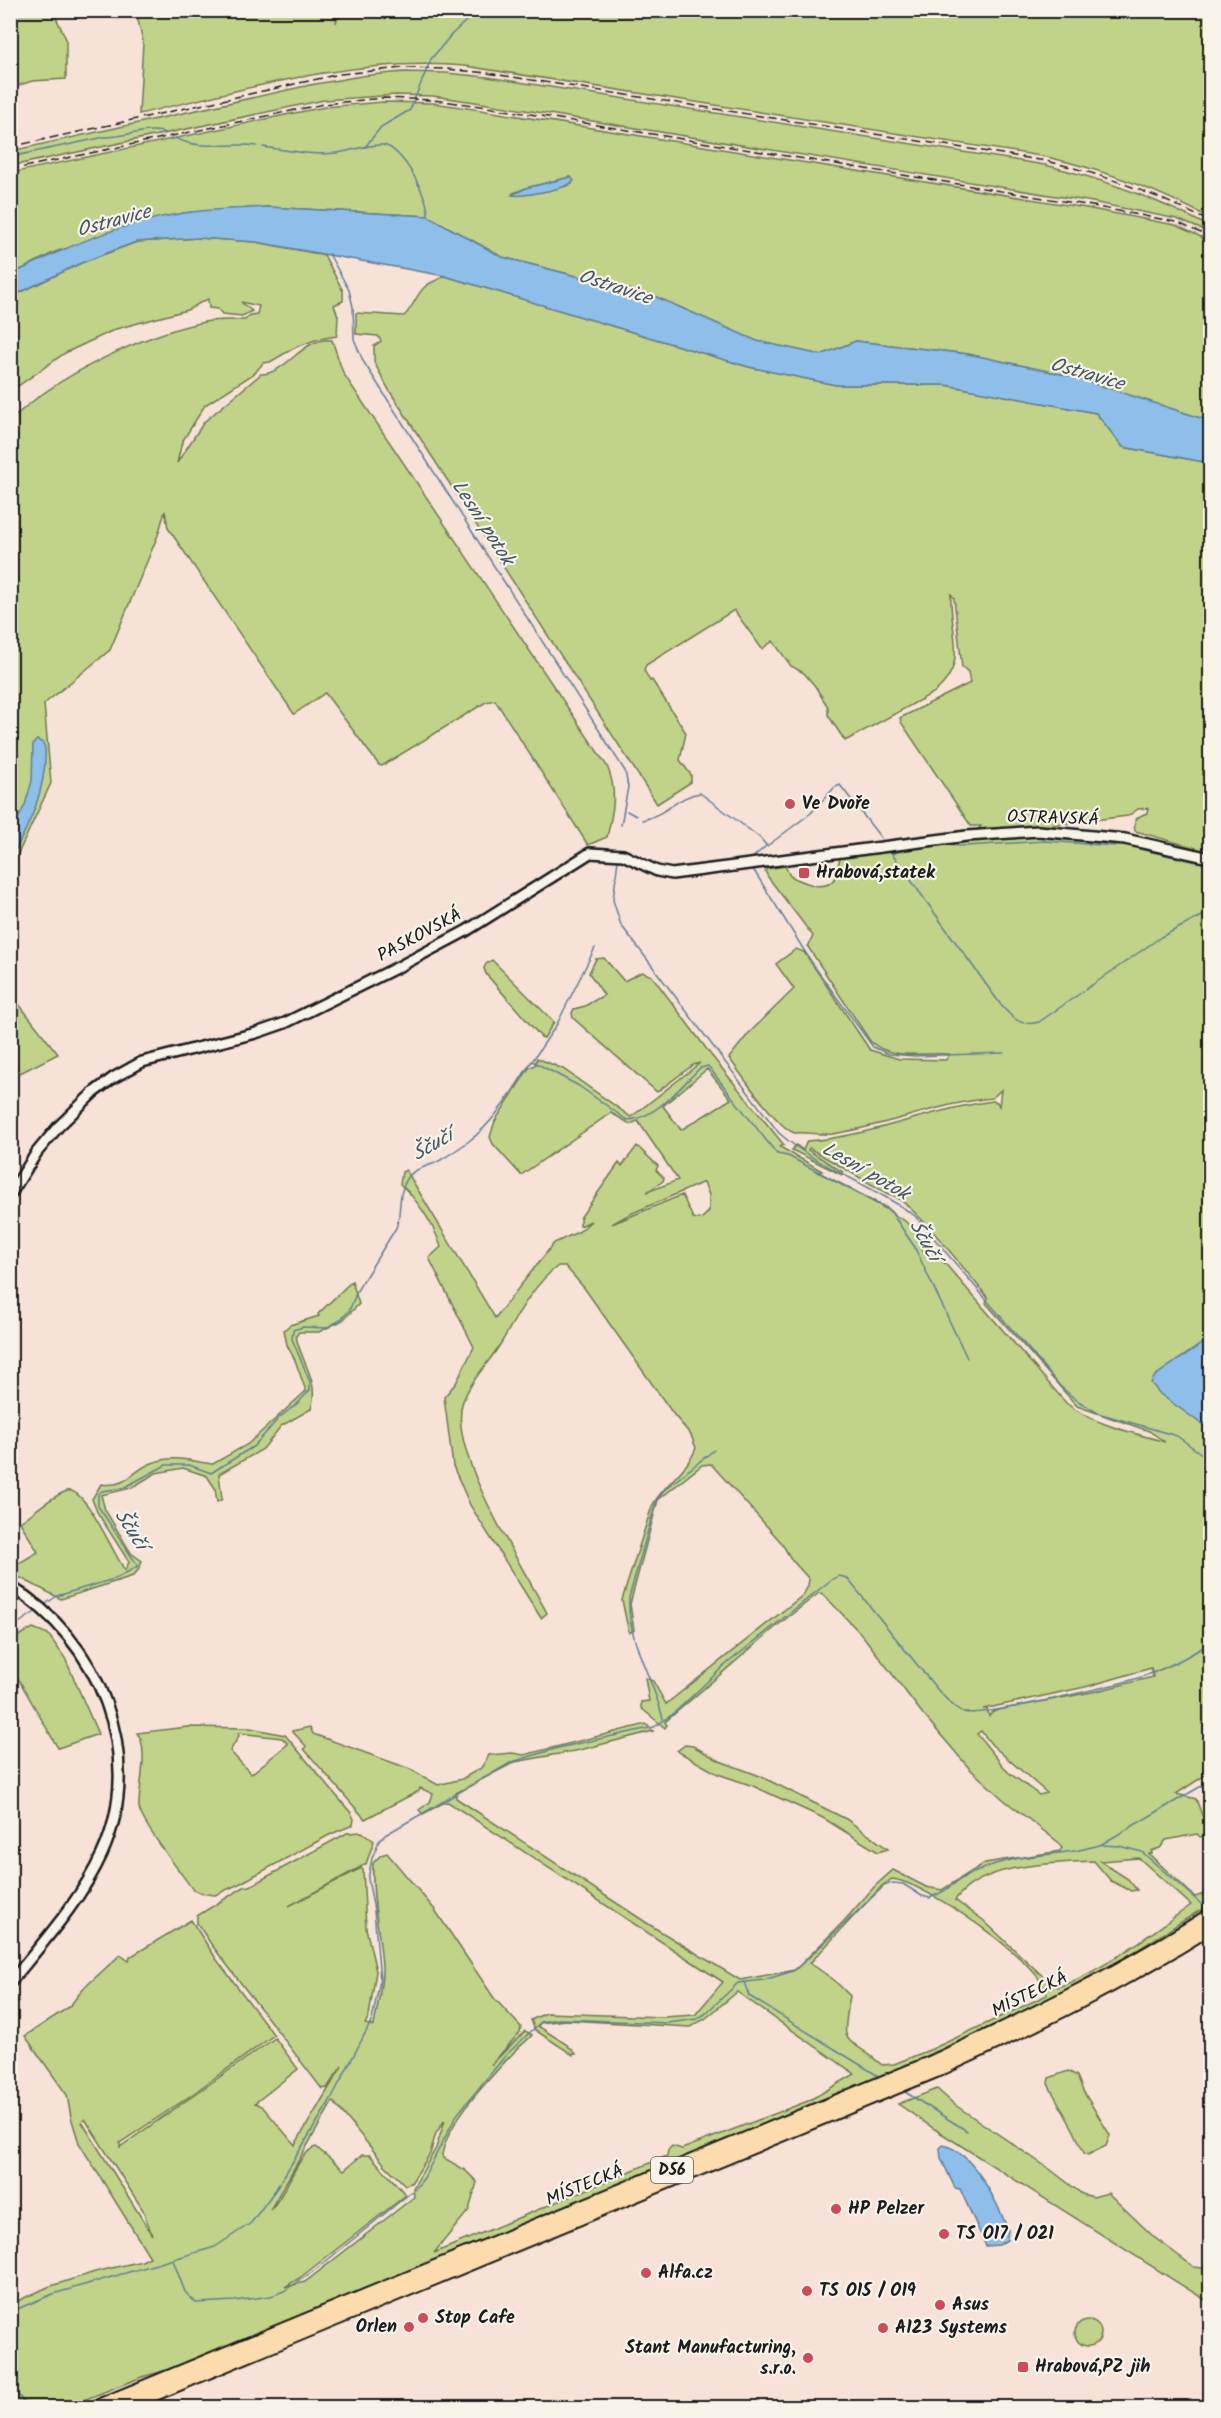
<svg xmlns="http://www.w3.org/2000/svg" width="1221" height="2418" font-family="Kalam,sans-serif">
	<rect width="100%" height="100%" fill="#f6e2d6"/>
	<filter id="ink" filterUnits="userSpaceOnUse"><feTurbulence type="fractalNoise" baseFrequency=".0167" numOctaves="2"/><feDisplacementMap in="SourceGraphic" scale="12" xChannelSelector="R" yChannelSelector="G"/><feConvolveMatrix kernelMatrix="1 2 1 2 8 2 1 2 1" color-interpolation-filters="sRGB"/></filter>
	<g filter="url(#ink)">
		<!-- green -->
		<g fill="#c0d388" stroke="#6e7852" stroke-width="1.5" fill-rule="evenodd">
			<path d="M11 10 53 11 66 39V79L32 81 11 88Z"/>
			<path d="M350 10H416L418 13 421 10 1210 11V218C1158 190 1104 170 1047 157L465 66C356 56 245 89 139 114L143 42 136 11H346L337 14 336 23 337 19Z"/>
			<path d="M403 72 446 73 487 77 1045 165C1103 179 1158 199 1210 227V233L1177 219 1087 201 475 102 433 96 396 95 324 100 11 166V151L310 85 361 76Z"/>
			<path d="M383 102 433 103 474 109 1086 208 1175 225 1210 241V421L1070 376 968 354 856 341 821 355 756 341 654 296 502 257 428 216 267 207 184 213 55 252 11 275V173L285 115 325 107ZM570 177 572 184C561 188 522 198 513 193L526 188Z"/>
			<path d="M198 238 256 242 324 255 343 291V301L334 305 338 316 337 336 318 339 296 347 270 362 263 363 255 373 205 405 182 442 177 463 204 422 261 374C287 374 303 336 332 340L343 373 607 766C618 791 613 812 607 837L588 845 495 700 486 702 382 766 379 765 325 693 294 714 168 528 165 511 158 535 110 650 44 704 51 783 11 869V420C56 376 142 335 204 322 217 319 232 320 245 320L250 315 257 314 259 306 241 302 252 311 242 316 222 314 218 309 209 308 208 299C199 302 195 307 187 310L116 329 65 353 11 391V299L19 293 81 263 137 242Z"/>
			<path d="M445 276 749 367 836 385H946L1096 413 1123 447 1210 463V852L1135 831C1133 820 1136 817 1147 813L1148 808 1138 809 1128 816 1034 827 976 831 981 826H971L901 722 900 718 970 683 968 672 962 667 954 598 951 594C949 633 970 663 935 692L845 741 828 715V707L815 686 804 673 791 666 773 641 762 649 734 610 646 665 644 670 650 681 652 680 686 733 680 760 691 775V782L657 804 389 390 374 362V346L381 341 378 336 356 334V313L404 316C414 307 416 293 427 285 432 282 439 279 445 276Z"/>
			<path d="M1037 835 1117 842 1210 864V1338L1155 1376 1193 1417 1210 1430V1772L1176 1794 1196 1799 1202 1815 1210 1823V1839L1206 1835 1200 1837 1197 1834 1166 1840 1160 1848 1151 1851 1152 1853 1149 1854 1195 1897 1210 1892V1904L1131 1954 1050 1999 901 2068 177 2367 142 2377 66 2407 11 2408V2304L48 2287 95 2272 142 2261 150 2257 79 2143 71 2117 67 2095 25 2036 69 2007 84 1988 120 1955 129 1961 130 1957 191 1920 217 1960 274 2035 187 2098 120 2143V2147L275 2038 298 2069 255 2103 262 2106 295 2145 342 2066 327 2088 322 2089 211 1944 197 1923V1916L244 1887 250 1886 347 1833 362 1832 374 1841 366 1864 289 1906 361 1868 363 1870 366 1928 376 1971 369 2016 365 2024 374 2026C377 2006 383 1986 382 1966 380 1931 371 1898 373 1863L381 1855 387 1853 435 1910 494 1998 521 2027 520 2032 491 2065 525 2031 532 2035C527 2041 520 2046 515 2051 491 2077 448 2120 442 2155L444 2158 465 2170 477 2182 469 2210 434 2253 667 2156 668 2150 672 2146 682 2149 808 2101 855 2074 737 1992 705 2019 690 2027 567 2020 540 2023 538 2026 566 2044 576 2054 573 2055 535 2030 531 2020 546 2013 663 2017 695 2015 723 1982 448 1802 443 1803 423 1814 419 1810 430 1802 433 1794 420 1788 419 1791 365 1819 304 1749 306 1746 292 1731 310 1727 313 1734 410 1769 438 1785 462 1779 481 1768 489 1755 512 1753 524 1755 646 1724 653 1731 580 1750 515 1762 456 1793V1798L650 1925 740 1980 795 1970 843 1922 875 1886 893 1870 926 1887 942 1890 985 1863 1060 1851 1062 1848 1058 1842 1004 1800 969 1768 922 1713 863 1636 823 1594 819 1593 778 1625 665 1722 667 1725 665 1728 641 1708V1702L649 1701 645 1678 653 1681 666 1704 803 1595 808 1586 809 1579 791 1559 781 1542 711 1464 702 1465 658 1500 630 1604 634 1630 629 1633 622 1600 652 1506C663 1485 688 1470 696 1448L691 1435 674 1415 585 1289 565 1266H558C533 1285 517 1316 501 1343 489 1363 469 1382 462 1404 449 1455 523 1566 547 1613L541 1618 470 1505 453 1466 444 1397 456 1383 474 1347 429 1258 441 1247C434 1225 417 1199 400 1184L402 1172 406 1170 495 1318 554 1243 580 1231 591 1221 580 1226V1218L619 1163 622 1166 637 1146 658 1166 656 1170 664 1178 663 1181 647 1192 678 1180 638 1121 630 1124 611 1113 521 1175 493 1144 490 1137 495 1121 529 1068 535 1065 537 1058 563 1069 631 1117 700 1063 693 1065 657 1092 573 1018 572 1013 574 1009 585 1006 604 995 589 973 596 959 604 958 624 981 642 972 652 976 711 1055 784 1145 780 1147 822 1171 818 1172 888 1210C894 1216 899 1217 905 1221 916 1230 919 1242 925 1255L930 1250 935 1252 1066 1403C1094 1425 1131 1432 1165 1442L1149 1431 1077 1406 986 1303 988 1298C972 1279 908 1195 888 1194L809 1148 808 1150 843 1172 842 1175 792 1150 796 1145 803 1150 807 1141C870 1137 930 1109 993 1101L997 1102 999 1106 1001 1090 992 1098C939 1103 886 1126 832 1134 820 1135 808 1132 795 1133 780 1131 740 1073 729 1058L749 1033 794 989 776 964 796 949 804 952 870 1050 899 1059 946 1060 949 1054C923 1052 891 1061 870 1041L808 947 813 936 768 877 765 871 767 869 785 866 790 876C803 882 829 895 836 875 839 868 837 863 841 857L948 842ZM707 1069 731 1099 681 1130 663 1106ZM704 1182 709 1195V1211C704 1217 701 1221 693 1218L682 1195 612 1224 628 1215ZM1151 1668 1153 1677 1097 1691 998 1710 993 1712 989 1716 987 1709H983L1085 1687ZM981 1731 992 1745 1047 1793 1039 1795 1008 1772 977 1734ZM1139 1858 1191 1905C1152 1933 1103 1971 1058 1987L1049 1982 983 1920 955 1900C982 1863 1053 1863 1094 1861L1111 1881 1131 1891 1137 1890 1128 1879 1100 1861ZM892 1879C923 1881 1044 1964 1047 1995L932 2049 894 2064 882 2065C845 2032 840 2052 850 1996L834 1980 810 1963 883 1885ZM333 2101 385 2165 405 2185 411 2183 430 2154 436 2133 445 2120 436 2148 413 2188 414 2197 305 2282 285 2287 301 2277 406 2195 370 2155H362L344 2170 316 2147C298 2151 286 2196 270 2210ZM85 2119 143 2210 152 2235 82 2122Z"/>
			<path d="M492 960 554 1022 544 1038 541 1037 486 974 484 968 486 964Z"/>
			<path d="M11 994 58 1054 20 1073 11 1059V1038L13 1036 11 1033Z"/>
			<path d="M352 1281 359 1304 343 1320 319 1332H299L296 1336C301 1363 320 1380 311 1409L281 1426 263 1449 219 1474 222 1499 217 1502 215 1488 207 1476 183 1468 156 1473 131 1488 101 1495 105 1510 131 1553 142 1561 139 1569 133 1576 61 1599 11 1573V1555L16 1565 38 1552 20 1522C35 1512 50 1497 67 1491 85 1485 114 1556 125 1570L129 1562 97 1512 92 1499 101 1484C128 1488 132 1470 152 1463 176 1454 192 1462 213 1464L248 1444 306 1391 295 1360 287 1345 284 1330 290 1325 319 1316 318 1314Z"/>
			<path d="M33 1628 48 1634 65 1658 98 1734 58 1748 11 1666V1640Z"/>
			<path d="M187 1727 250 1728 285 1735 351 1813 354 1819 353 1825 331 1834 239 1884 215 1895 206 1894 193 1890C183 1875 140 1822 139 1807 138 1789 150 1748 137 1733ZM238 1733 282 1738 288 1744 251 1774 230 1751 239 1736Z"/>
			<path d="M685 1745 693 1746 720 1761 760 1776 846 1819 888 1849 878 1852 823 1818 753 1786 718 1774 677 1751Z"/>
			<path d="M1068 2071 1077 2076 1083 2091 1110 2135 1106 2146 1088 2155 1084 2153 1074 2131 1048 2084 1049 2078Z"/>
			<path d="M937 2089 955 2105 1051 2170 1082 2194 1093 2197 1108 2193 1155 2238 1194 2267 1210 2269V2303L933 2128 898 2104Z"/>
			<circle cx="1088" cy="2333" r="13"/>
		</g>
		<!-- water -->
		<g fill="#8ebfea" stroke="#607e98" stroke-width="1.5">
			<path d="M571 177 574 181C566 189 522 197 512 195L526 188Z"/>
			<path d="M267 207 428 216 502 257 654 296 757 341 821 355 856 341 968 354 1070 376 1210 421V463L1123 447 1096 413 946 385H836L749 367 445 276 256 242 198 238 136 242 81 263 19 293 11 299V275C65 247 123 222 184 213 211 209 240 209 267 207Z"/>
			<path d="M37 740 43 743 45 748C47 788 30 824 11 858V833L25 805 32 781 33 744Z"/>
			<path d="M1210 1338V1430L1160 1394 1151 1383 1155 1376Z"/>
			<path d="M943 2145C973 2151 998 2204 1008 2230L1007 2240 999 2245 986 2246 960 2189 955 2188 941 2158 940 2148Z"/>
		</g>
		<g fill="none" stroke-linecap="round" stroke-linejoin="round">
			<!-- stream -->
			<g stroke="#607e98" stroke-width="1.5">
				<path d="M175 138C201 151 229 142 257 146"/>
				<path d="M263 147C287 150 313 156 337 153 352 151 368 144 383 145 402 147 430 199 428 216"/>
				<path d="M365 147 381 127 410 110 431 59 452 34 478 10"/>
				<path d="M10 157 105 137C126 137 146 127 166 133"/>
				<path d="M329 254 349 290 353 307 354 339 363 361 625 771 628 787 621 825"/>
				<path d="M627 811 636 816"/>
				<path d="M642 820C664 816 678 796 700 793L759 837 767 846 811 813 834 788 840 785 881 838"/>
				<path d="M1115 846 1045 841 965 846 943 845 908 849 892 854 1001 1005C1013 1019 1021 1027 1039 1022L1161 937 1210 912"/>
				<path d="M1139 849 1210 865"/>
				<path d="M751 859 766 846"/>
				<path d="M618 860 613 900 621 925 779 1133C818 1168 872 1184 915 1216L1060 1386 1075 1399 1098 1413 1177 1436 1210 1460"/>
				<path d="M753 869 814 966 873 1047 889 1054 915 1056 1004 1053"/>
				<path d="M533 1060 557 1024 595 948"/>
				<path d="M44 1605 57 1596 117 1578 138 1566 98 1506V1494L102 1491 123 1488 166 1465H189L211 1473 254 1446 279 1418 298 1403 310 1390V1382L292 1339 293 1330 303 1327 326 1328 339 1321 349 1311 358 1289 396 1228C402 1212 397 1194 407 1179 413 1168 428 1167 439 1161 449 1155 460 1148 469 1141 496 1121 514 1088 532 1061L579 1086 627 1120C656 1119 680 1087 700 1068L708 1066 777 1154 788 1156 889 1209 914 1246 967 1358"/>
				<path d="M10 1629 38 1610"/>
				<path d="M663 1719C653 1677 627 1642 629 1598L655 1505 664 1490 714 1450"/>
				<path d="M1103 1845 1119 1846 1142 1852 1208 1910"/>
				<path d="M744 1982 749 1996 880 2077"/>
				<path d="M902 2090 967 2131"/>
				<path d="M173 2260 185 2292 196 2303 235 2301 271 2296 284 2291 315 2270 414 2190 424 2178 456 2116 505 2056 541 2022 559 2019 668 2023 697 2019 705 2014 738 1983 764 1980 793 1971 804 1962 884 1886 892 1883 903 1884 922 1896 930 1898 944 1891 964 1877 995 1864 1019 1858 1075 1851 1100 1845 1210 1781"/>
				<path d="M10 2312 53 2294 215 2247 251 2223 276 2189 330 2101 372 2020 380 1980 374 1910 368 1879 372 1858 379 1841 385 1835 512 1762 558 1748 654 1727 673 1714 724 1666 831 1580 839 1576 847 1578 936 1688C943 1696 953 1708 963 1712 977 1718 1124 1684 1144 1676 1168 1668 1189 1656 1210 1643"/>
				<path d="M10 2384 28 2408"/>
			</g>
			<defs>
				<g id="secondary">
					<path d="M10 1195 37 1152 58 1127 94 1092 113 1078 142 1062 256 1033 285 1023 402 965 466 931 590 853 623 855 657 871 672 874 967 836 1038 831 1125 839 1210 858"/>
					<path d="M10 1586C99 1639 147 1756 102 1854 80 1902 43 1942 10 1983"/>
				</g>
				<g id="highway">
					<path d="M93 2408 932 2062C1027 2018 1122 1972 1210 1915"/>
					<path d="M121 2408 936 2071C1030 2028 1123 1983 1210 1928"/>
				</g>
			</defs>
			<!-- secondary casing -->
			<use href="#secondary" stroke="#1c1c1c" stroke-width="14"/>
			<!-- highway casing -->
			<use href="#highway" stroke="#1c1c1c" stroke-width="16"/>
			<!-- secondary -->
			<use href="#secondary" stroke="#f7f3e8" stroke-width="9"/>
			<!-- highway -->
			<use href="#highway" stroke="#fcdcac" stroke-width="12"/>
			<!-- rail -->
			<g stroke="#1c1c1c" stroke-width="1.5" stroke-dasharray="9 4.5" stroke-linecap="butt">
				<path d="M10 147 340 74 403 68 446 69 487 73 1046 161C1104 174 1158 195 1210 222"/>
				<path d="M10 170 324 104 383 98 433 100 474 105 1087 205 1176 222 1210 237"/>
			</g>
		</g>
	</g>
	<!-- markers -->
	<g fill="#d1495b" stroke="#f7f3e8" stroke-width="2">
		<circle cx="790" cy="804" r="6"/>
		<rect x="798" y="867" width="12" height="12" rx="3"/>
		<circle cx="836" cy="2209" r="6"/>
		<circle cx="944" cy="2234" r="6"/>
		<circle cx="646" cy="2273" r="6"/>
		<circle cx="807" cy="2291" r="6"/>
		<circle cx="940" cy="2305" r="6"/>
		<circle cx="423" cy="2318" r="6"/>
		<circle cx="409" cy="2327" r="6"/>
		<circle cx="883" cy="2328" r="6"/>
		<circle cx="808" cy="2358" r="6"/>
		<rect x="1017" y="2361" width="12" height="12" rx="3"/>
	</g>
	<g text-anchor="middle" dominant-baseline="central" stroke-width="4.5" stroke-linejoin="round" paint-order="stroke">
		<!-- shield labels -->
		<rect fill="#f7f3e8" stroke="#5e5c59" stroke-width="1.5" x="651" y="2157" width="42" height="26" rx="4.5"/>
		<g font-size="16" font-weight="bold" fill="#1c1c1c">
			<text x="672" y="2170">D56</text>
		</g>
		<!-- poi labels -->
		<g font-size="18" font-weight="bold" fill="#1c1c1c" stroke="#f7f3e8" text-anchor="start">
			<text x="802" y="804">Ve Dvoře</text>
			<text x="816" y="873">Hrabová,statek</text>
			<text x="848" y="2209">HP Pelzer</text>
			<text x="956" y="2234">TS O17 / O21</text>
			<text x="658" y="2273">Alfa.cz</text>
			<text x="819" y="2291">TS O15 / O19</text>
			<text x="952" y="2305">Asus</text>
			<text x="435" y="2318">Stop Cafe</text>
			<text x="397" y="2327" text-anchor="end">Orlen</text>
			<text x="895" y="2328">A123 Systems</text>
			<text x="796" y="2348" text-anchor="end">Stant Manufacturing,<tspan x="796" dy="21">s.r.o.</tspan></text>
			<text x="1035" y="2367">Hrabová,PZ jih</text>
		</g>
		<!-- street labels -->
		<g font-size="18" fill="#1c1c1c" stroke="#f7f3e8">
			<text transform="translate(1053 819) rotate(2)">OSTRAVSKÁ</text>
			<text transform="translate(420 936) rotate(-28)">PASKOVSKÁ</text>
			<text transform="translate(1030 1995) rotate(-26)">MÍSTECKÁ</text>
			<text transform="translate(585 2186) rotate(-22)">MÍSTECKÁ</text>
		</g>
		<!-- water labels -->
		<g font-size="20" font-style="italic" fill="#445564" stroke="#f7f3e8">
			<text transform="translate(114 222) rotate(-15)">Ostravice</text>
			<text transform="translate(615 288) rotate(18)">Ostravice</text>
			<text transform="translate(1087 375) rotate(16)">Ostravice</text>
			<text transform="translate(482 523) rotate(57)">Lesní potok</text>
			<text transform="translate(433 1146) rotate(-30)">Ščučí</text>
			<text transform="translate(865 1172) rotate(30)">Lesní potok</text>
			<text transform="translate(924 1241) rotate(61)">Ščučí</text>
			<text transform="translate(130 1530) rotate(57)">Ščučí</text>
		</g>
	</g>
	<!-- margin -->
	<rect width="1221" height="2418" fill="none" stroke="#f7f3e8" stroke-width="36"/>
	<rect x="18" y="18" width="1185" height="2382" fill="none" stroke="#1c1c1c" stroke-width="2" filter="url(#ink)"/>
</svg>
